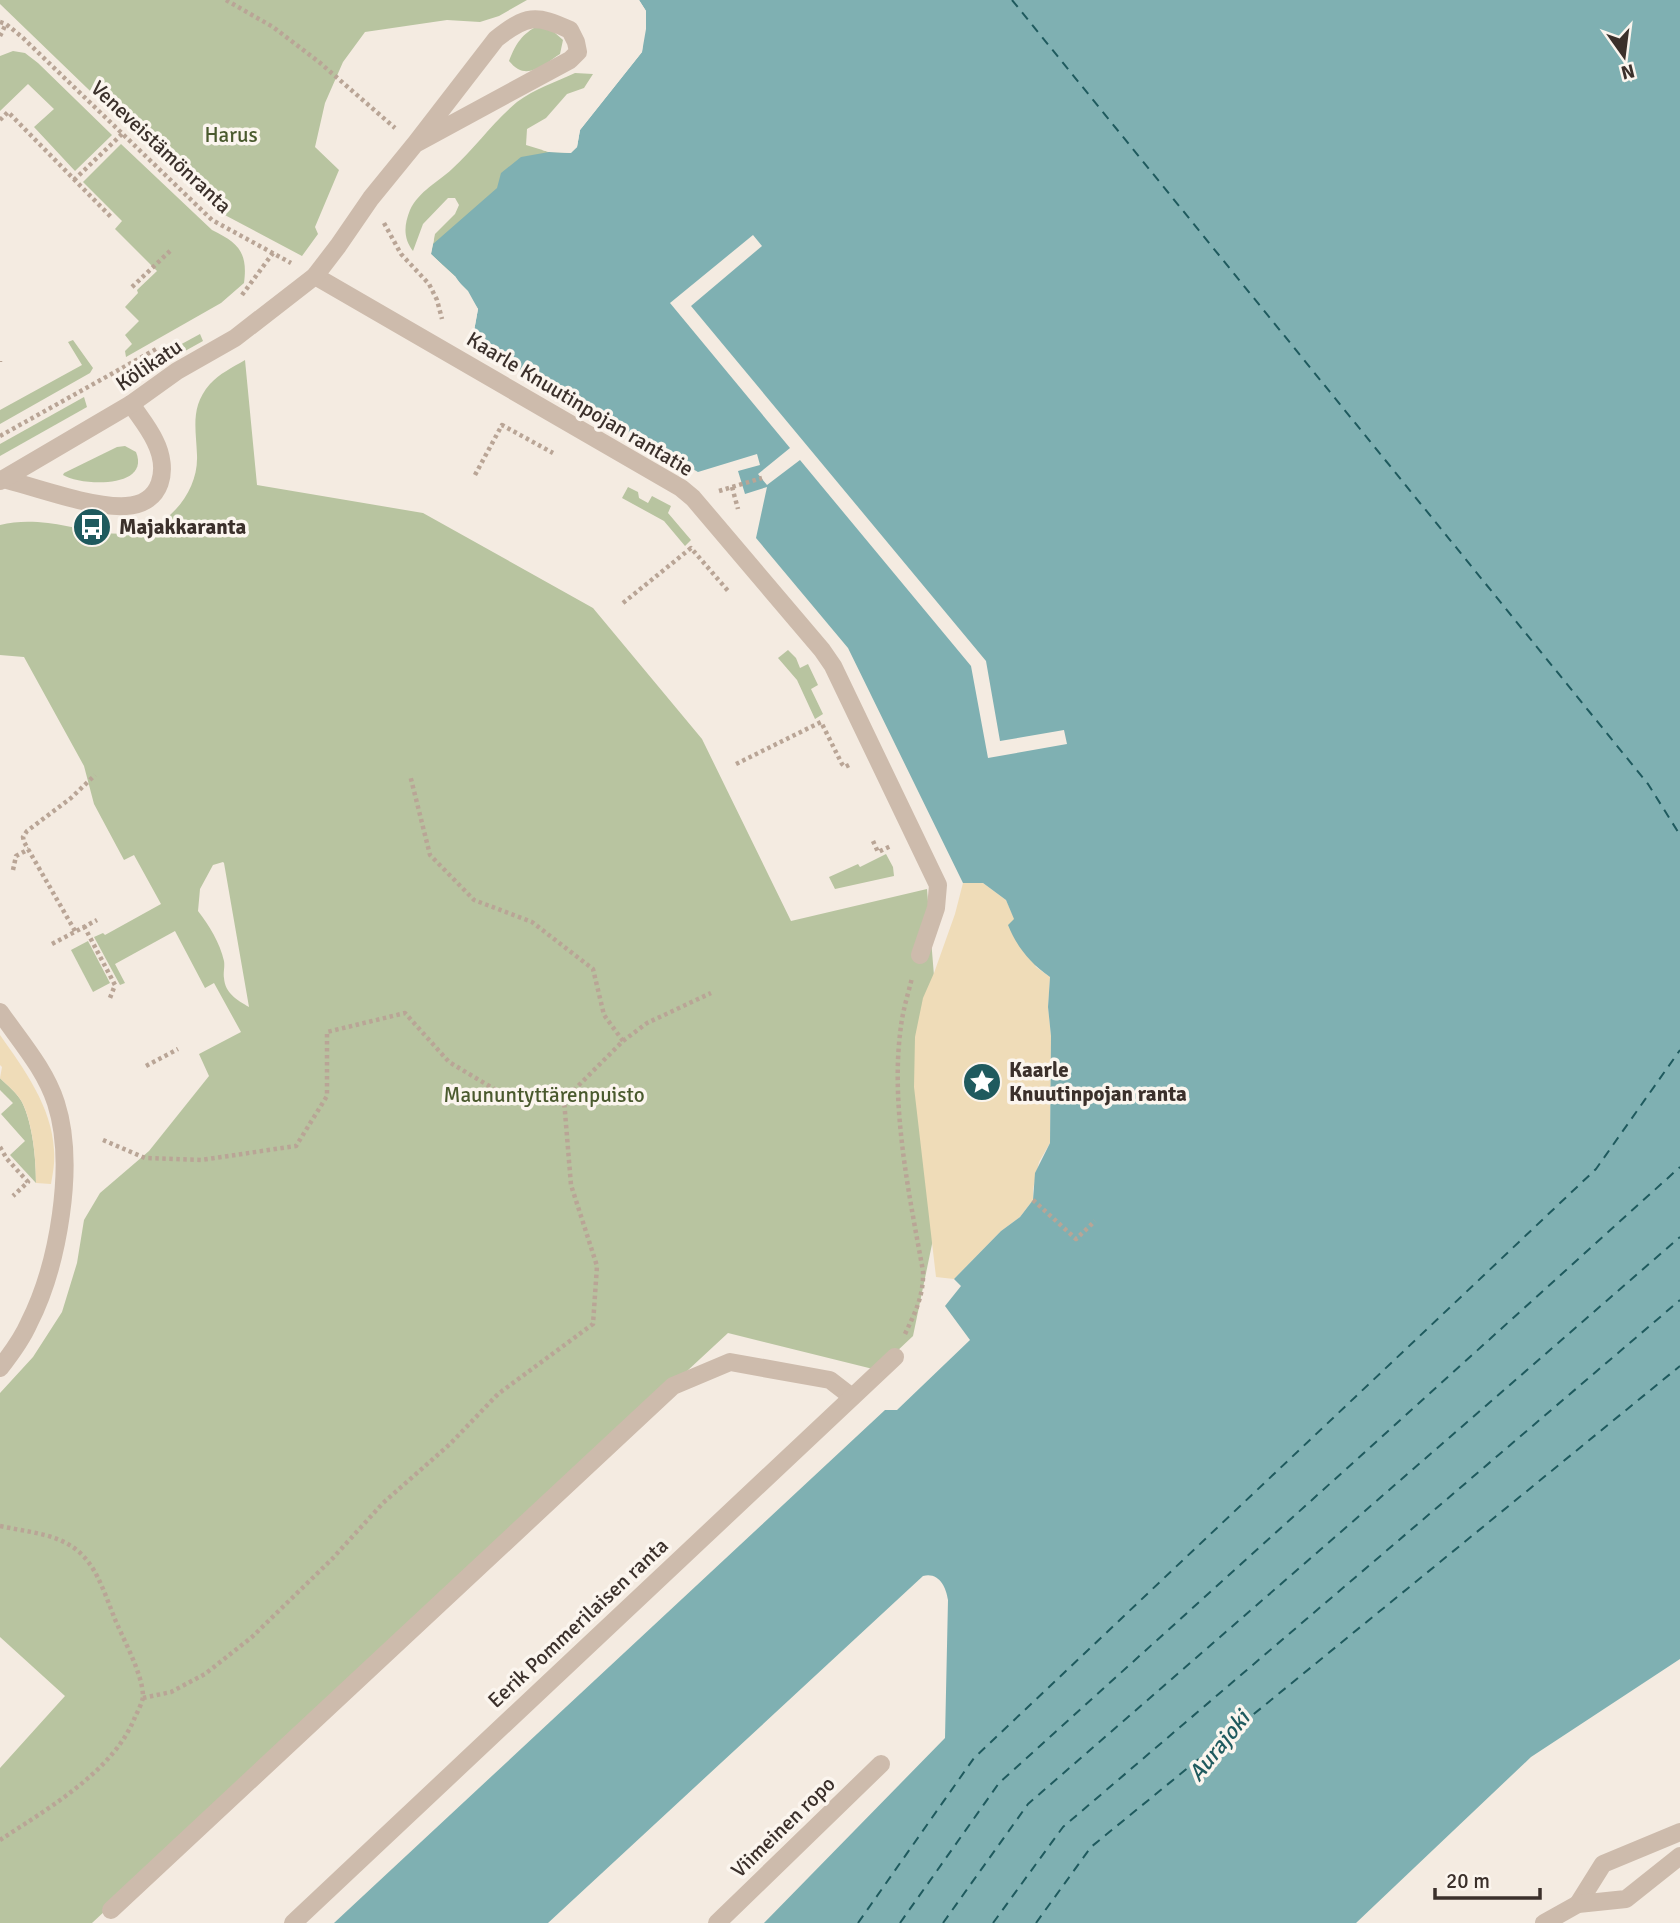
<svg xmlns="http://www.w3.org/2000/svg" width="1680" height="1923" font-family="Signika,sans-serif">
	<rect width="100%" height="100%" fill="#f4ebe1"/>
	<!-- green -->
	<g fill="#b8c4a0" fill-rule="evenodd">
		<path d="M0 0H527L499 16 480 22 447 20 365 32 343 62 325 103 315 147 339 170 315 227 318 234 302 256 221 213 201 198 0 4Z"/>
		<path d="M539 25 554 32 563 40 560 54C549 61 532 77 518 69 514 67 512 64 509 61 516 43 522 34 539 25Z"/>
		<path d="M13 51 25 53 38 63 112 135 75 171 34 127 54 109 28 84 0 111V56Z"/>
		<path d="M575 73 593 74 584 88 567 94 546 118 527 129 526 145 549 152 571 153 455 276 431 254 435 234 455 214 459 205 455 198H448L423 224 413 251C403 238 404 225 410 210 419 191 438 182 452 169 475 148 493 122 517 102 534 89 556 82 575 73Z"/>
		<path d="M121 144 212 230C239 243 248 253 244 283L221 303 126 357 125 351 132 344 125 335 139 321 125 307 138 293 137 290 157 271 115 229 122 221 83 182Z"/>
		<path d="M200 334 203 341 133 380 130 376 132 371Z"/>
		<path d="M73 340 93 368 90 373 0 424V410L82 365 68 342Z"/>
		<path d="M245 360 257 485 423 513 593 608 702 739 791 921 927 889 949 1162 913 1336 877 1370 728 1333 92 1923H0V1768L65 1696 0 1637V1393L33 1357 62 1312 77 1263 84 1220 100 1193 149 1151 209 1076 199 1054 241 1032 214 983 205 988 175 931 115 964 125 983 120 985 94 937 103 933 105 935 161 904 134 855 124 860 94 804 84 766 24 657 0 655V525C16 521 31 521 48 523 90 528 133 548 169 516 187 500 198 478 197 455 196 428 190 407 210 384 219 374 233 367 245 360ZM223 862 224 863 249 1007C237 1000 225 993 224 978 223 973 225 967 224 961 220 943 209 925 198 911L200 889 213 865Z"/>
		<path d="M84 397 87 407 0 456V444Z"/>
		<path d="M125 446 136 452C151 489 81 486 63 475L64 473 117 447Z"/>
		<path d="M628 487 638 492 639 498 648 503 652 496 671 506 668 513 691 540 685 546 664 521 622 498Z"/>
		<path d="M788 650 796 658 800 668 808 664 818 685 811 689 823 714 815 719 797 680 778 658Z"/>
		<path d="M886 854 893 867 894 876 835 889 829 877 858 864 860 867Z"/>
		<path d="M88 941 110 983 93 992 71 950Z"/>
		<path d="M0 1078C7 1085 17 1093 22 1102 33 1125 36 1159 36 1183L10 1155 25 1141 1 1114 13 1103 0 1090Z"/>
	</g>
	<!-- sand -->
	<g fill="#efdcb8">
		<path d="M963 883H983L1006 900 1036 967 1050 977 1048 1007 1051 1036 1050 1143 1039 1162 1033 1189V1200L1020 1217 1001 1231 954 1279 936 1277 914 1087 915 1037 923 998 934 973 955 914Z"/>
		<path d="M0 1035C24 1069 52 1107 54 1150 55 1162 53 1173 51 1184L36 1183C36 1159 33 1124 22 1102 17 1093 7 1085 0 1078L2 1067 0 1065Z"/>
	</g>
	<!-- water -->
	<path fill="#7fb0b2" d="M639 0H1680V1659L1531 1757 1356 1923H764L945 1738 948 1600C946 1587 939 1572 923 1576L548 1923H334L885 1410H897L970 1340 945 1306 961 1286 954 1279 1001 1231 1020 1217 1033 1200 1035 1173 1050 1143 1051 1036 1048 1007 1050 977C1030 963 1017 947 1008 925L1014 919 1006 900 983 883H963L848 648 756 538 767 487 745 494 738 471 760 465 757 454 698 472 472 342 478 309 455 276 431 254 433 244 497 188 501 173 521 157 549 152 570 153 577 147 580 130 642 52 646 11Z"/>
	<!-- pier -->
	<g fill="#f4ebe1">
		<path d="M636 0H639L646 11V29L642 52 580 130 577 147 571 153 549 152 542 150 569 149 574 145 577 128 639 51 643 29 642 12Z"/>
		<path d="M753 235 762 246 691 306 986 661 1000 741 1064 730 1067 744 988 758 971 666 800 460 767 485 758 474 790 448 670 303Z"/>
		<path d="M434 239 431 254 468 291 478 309 472 342 469 340 474 310 465 293 428 256 429 243Z"/>
	</g>
	<g fill="none" stroke-linecap="round" stroke-linejoin="round">
		<!-- ferry -->
		<g stroke="#1f5a5e" stroke-width="2" stroke-dasharray="9 7" stroke-linecap="butt">
			<path d="M1012 0 1648 784 1680 835"/>
			<path d="M858 1923 974 1758 1596 1169 1680 1050"/>
			<path d="M900 1923 999 1783 1680 1167"/>
			<path d="M943 1923 1028 1804 1680 1237"/>
			<path d="M993 1923 1063 1827 1680 1300"/>
			<path d="M1036 1923 1091 1847 1680 1366"/>
		</g>
		<!-- path -->
		<g stroke="#b9a596" stroke-width="4.5" stroke-dasharray="3.5 3.5" stroke-linecap="butt">
			<path d="M226 0 273 27 319 62 395 128"/>
			<path d="M0 22 6 24 22 37 212 220 291 263"/>
			<path d="M0 36 6 24"/>
			<path d="M0 120 8 112 112 218"/>
			<path d="M74 180 122 134"/>
			<path d="M384 223 401 254 429 284 437 300 442 319"/>
			<path d="M132 287 170 251"/>
			<path d="M242 295 273 253"/>
			<path d="M0 361V362"/>
			<path d="M0 436 158 348"/>
			<path d="M475 475 502 425 553 453"/>
			<path d="M732 487 738 509"/>
			<path d="M719 491 762 478"/>
			<path d="M623 603 691 548 729 592"/>
			<path d="M736 764 821 722 842 764 845 767 851 764"/>
			<path d="M873 841 878 852 891 846"/>
			<path d="M13 870 16 856 29 849"/>
			<path d="M84 926 115 985 110 998"/>
			<path d="M75 931 24 842 23 837 27 831 71 798 95 775"/>
			<path d="M52 944 97 920"/>
			<path d="M623 1041 647 1023 711 993"/>
			<path d="M146 1066 178 1049"/>
			<path d="M103 1140 145 1158 201 1160 296 1146 327 1096V1032L405 1013 449 1062 511 1099 540 1090 564 1100"/>
			<path d="M0 1147 7 1159 28 1182 13 1196"/>
			<path d="M1033 1200 1076 1239 1095 1221"/>
			<path d="M905 1334C915 1313 924 1295 923 1271 909 1194 890 1104 901 1026 903 1010 908 994 912 978"/>
			<path d="M0 1526C42 1535 77 1534 98 1578 104 1590 109 1604 114 1617 123 1639 143 1674 143 1697 142 1703 138 1711 135 1717 114 1771 47 1809 0 1840"/>
			<path d="M143 1698 171 1692 205 1674 252 1637 332 1559 383 1503 450 1444 498 1394 593 1324 597 1266 571 1185 564 1100 623 1041 604 1015 593 969 532 922 474 900 430 855 410 775"/>
		</g>
		<!-- minor -->
		<g stroke="#cdbbac" stroke-width="18">
			<path d="M315 276 681 488 693 498 822 650 833 666 938 885 936 908 920 955"/>
			<path d="M4 479C37 488 93 508 126 506 163 504 169 469 155 441 149 428 139 416 131 404"/>
			<path d="M0 481 131 404 177 371 235 338 315 276 338 246 371 198 415 144 570 60 578 52 576 42 570 30C536 14 526 15 496 39L415 144"/>
			<path d="M0 1012C20 1041 45 1069 56 1103 76 1165 58 1266 29 1323 22 1339 11 1354 0 1368"/>
			<path d="M1578 1904 1603 1864 1680 1832"/>
			<path d="M111 1910 673 1386 730 1362 830 1380 852 1397"/>
			<path d="M293 1923 895 1357"/>
			<path d="M717 1923 881 1764"/>
			<path d="M1544 1923 1578 1904 1626 1899 1680 1856"/>
		</g>
	</g>
	<!-- icons -->
	<defs>
		<symbol id="bus-disc" viewBox="-11 -11 22 22"><circle r="9.5" fill="#1f5a5e" stroke="#fbf5ee"/><path d="M-5-6H5V4H4V6H2V4H-2V6H-4V4H-5ZM-3.5-4V0h7V-4ZM-3.5 1.2v1.5H-2V1.2ZM2 1.2v1.5H3.5V1.2Z" fill="#fff"/></symbol>
		<symbol id="sight-disc" viewBox="-11 -11 22 22"><circle r="9.5" fill="#1f5a5e" stroke="#fbf5ee"/><path d="M0-6L1.8-2.2L6-1.7L2.9 1.2L3.7 5.4L0 3.3L-3.7 5.4L-2.9 1.2L-6-1.7L-1.8-2.2Z" fill="#fff"/></symbol>
	</defs>
	<g fill-rule="evenodd">
		<use href="#bus-disc" x="70" y="505" width="44" height="44"/>
		<use href="#sight-disc" x="960" y="1060" width="44" height="44"/>
	</g>
	<g text-anchor="middle" dominant-baseline="central" stroke-width="7" stroke-linejoin="round" paint-order="stroke">
		<!-- park labels -->
		<g font-size="21" fill="#4a5a2e" stroke="#fbf5ee">
			<text x="231" y="135">Harus</text>
			<text x="544" y="1095">Maununtyttärenpuisto</text>
		</g>
		<!-- street labels -->
		<g font-size="21" fill="#3b302b" stroke="#fbf5ee">
			<text transform="translate(161 147) rotate(43)">Veneveistämönranta</text>
			<text transform="translate(149 365) rotate(-34)">Kölikatu</text>
			<text transform="translate(580 404) rotate(31)">Kaarle Knuutinpojan rantatie</text>
			<text transform="translate(578 1623) rotate(-43)">Eerik Pommerilaisen ranta</text>
			<text transform="translate(783 1827) rotate(-44)">Viimeinen ropo</text>
		</g>
		<!-- poi labels -->
		<g font-size="21" font-weight="bold" fill="#3b302b" stroke="#fbf5ee" text-anchor="start">
			<text x="119" y="527">Majakkaranta</text>
			<text x="1009" y="1070">Kaarle<tspan x="1009" dy="24">Knuutinpojan ranta</tspan></text>
		</g>
		<!-- water labels -->
		<g font-size="23" font-style="italic" fill="#1f5a5e" stroke="#fbf5ee">
			<text transform="translate(1219 1746) rotate(-51)">Aurajoki</text>
		</g>
	</g>
	<!-- north arrow -->
	<g transform="translate(1624 56) rotate(166)" stroke="#fbf5ee" stroke-width="5" paint-order="stroke">
	<path d="M0-5L12 26L0 18L-12 26Z" fill="#3b302b"/>
	<text y="-10" font-size="19" font-weight="bold" text-anchor="middle" fill="#3b302b">N</text>
	</g>
	<!-- scale -->
	<path d="M1435 1888v10h105v-10" fill="none" stroke="#3b302b" stroke-width="3.5"/>
	<text x="1446" y="1888" font-size="21" fill="#3b302b" stroke="#fbf5ee" stroke-width="5" paint-order="stroke">20 m</text>
</svg>
